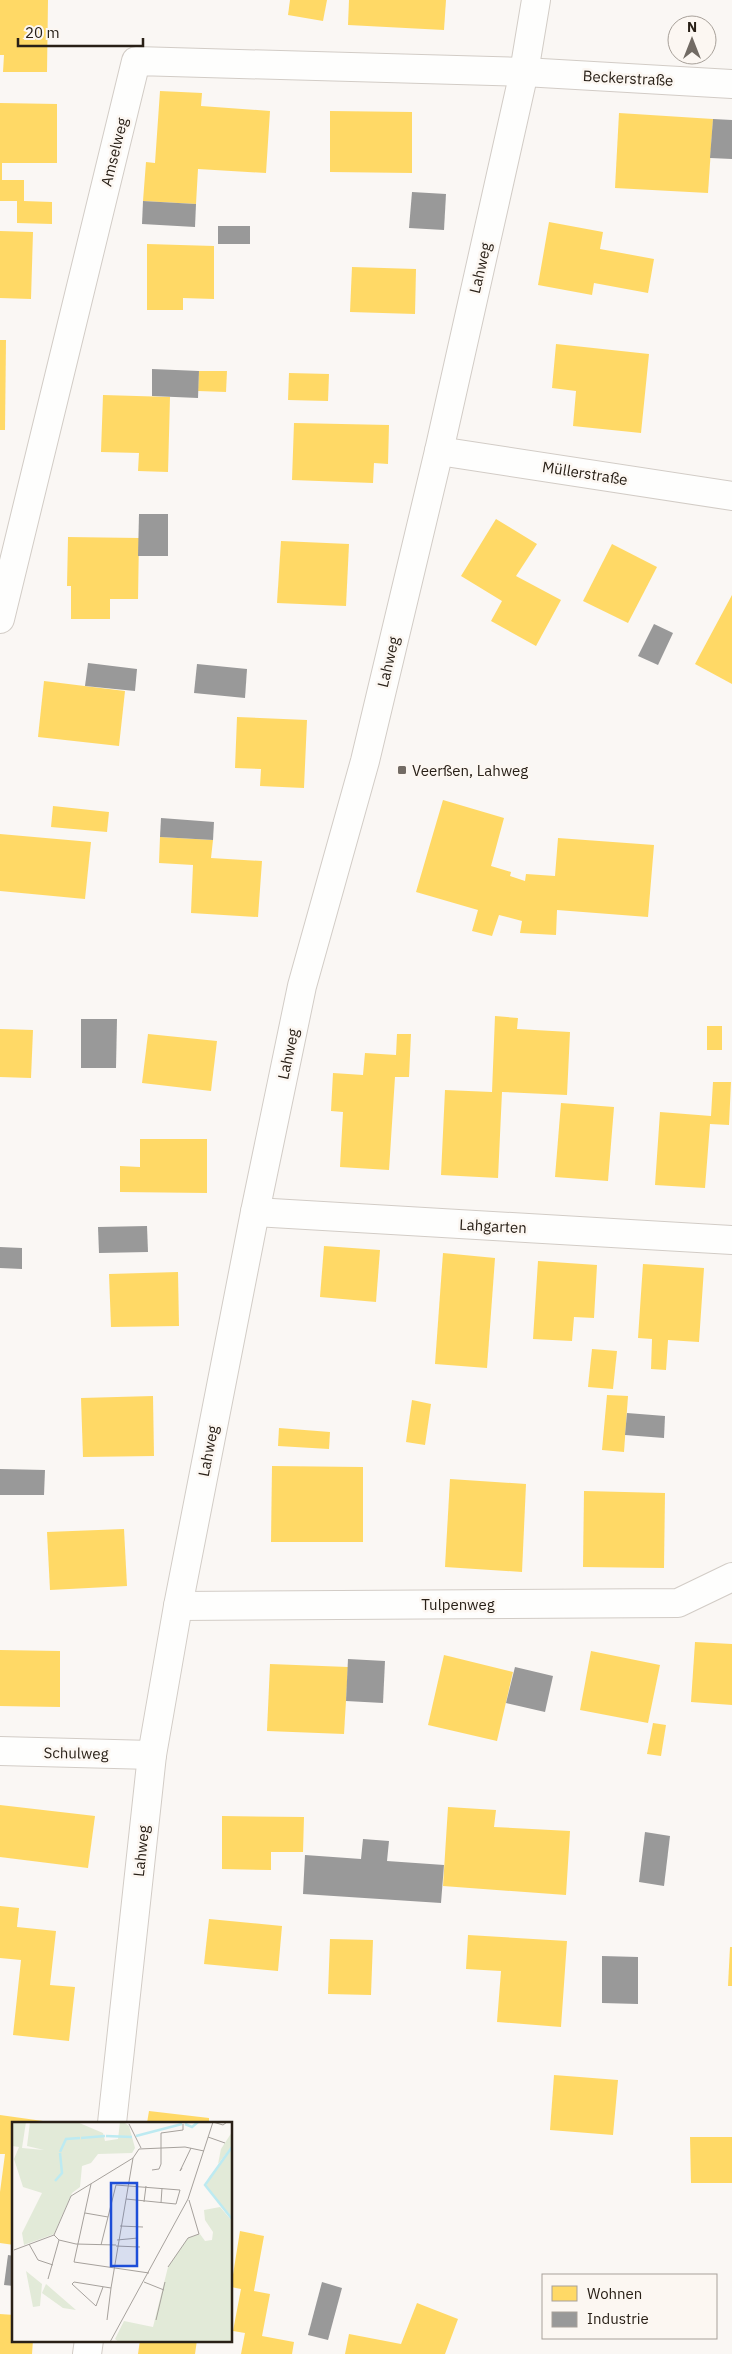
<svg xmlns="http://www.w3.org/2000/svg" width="732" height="2354" font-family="'IBM Plex Sans',sans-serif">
	<rect width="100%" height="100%" fill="#faf7f4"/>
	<!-- homes -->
	<g fill="#ffd966">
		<path d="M0 0H48L47 72H3L4 55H0Z"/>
		<path d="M290 0H327L323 21 288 15Z"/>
		<path d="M349 0H446L444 30 348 25Z"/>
		<path d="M160 91 202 93 201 106 270 111 266 173 198 169 196 204 143 201 146 162 155 163Z"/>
		<path d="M0 103 57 104V163H2V180H24V201L52 202V224L17 223V201H0Z"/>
		<path d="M330 111 412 112V173L330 172Z"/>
		<path d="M619 113 713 119 708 193 615 188Z"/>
		<path d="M549 222 603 232 600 249 654 259 648 293 594 283 592 295 538 285Z"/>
		<path d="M0 231 33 232 31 299 0 298Z"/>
		<path d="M147 244 214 246V299L183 298V310H147Z"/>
		<path d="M352 267 416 269 415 314 350 312Z"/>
		<path d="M0 340H6L5 430H0Z"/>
		<path d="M556 344 649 354 641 433 573 426 576 391 552 388Z"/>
		<path d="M199 371H227L226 392 198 391Z"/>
		<path d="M289 373 329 374 328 401 288 400Z"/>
		<path d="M103 395 170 397 168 472 138 471 139 453 101 452Z"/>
		<path d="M294 423 389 425 388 464 374 463 373 483 292 480Z"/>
		<path d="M496 519 537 544 516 576 561 600 536 646 491 621 502 601 461 576Z"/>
		<path d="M68 537 139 538 138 599H110V619H71V586H67Z"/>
		<path d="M281 541 349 544 346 606 277 603Z"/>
		<path d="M612 544 657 567 628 623 583 601Z"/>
		<path d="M732 595V684L695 664Z"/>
		<path d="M44 681 125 691 119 746 38 737Z"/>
		<path d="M237 717 307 720 304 788 260 786 261 769 235 768Z"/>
		<path d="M443 800 504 818 491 866 511 872 510 876 525 881 526 874 555 876 558 838 654 845 648 917 557 910 556 935 520 933 522 921 499 915 492 936 472 931 478 910 416 892Z"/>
		<path d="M53 806 109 812 107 832 51 827Z"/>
		<path d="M0 834 91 842 85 899 0 891Z"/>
		<path d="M160 837 213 840 211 858 262 861 258 917 191 913 193 865 159 863Z"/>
		<path d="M495 1016 518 1018 517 1029 570 1032 567 1095 502 1092 498 1178 441 1175 445 1090 492 1092Z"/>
		<rect x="707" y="1026" width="15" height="24"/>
		<path d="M0 1029 33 1030 31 1078 0 1077Z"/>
		<path d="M148 1034 217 1041 211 1091 142 1083Z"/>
		<path d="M397 1034H411L409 1077H395L389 1170 340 1167 343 1112 331 1111 333 1073 363 1075 365 1053 396 1055Z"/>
		<path d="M713 1082H731L729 1125 710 1124 705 1188 655 1185 660 1112 711 1116Z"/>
		<path d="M561 1103 614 1107 608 1181 555 1177Z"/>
		<path d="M140 1139H207V1193L120 1192V1166L140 1167Z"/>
		<path d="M324 1246 380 1250 376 1302 320 1297Z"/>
		<path d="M443 1253 495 1258 487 1368 435 1364Z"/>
		<path d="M538 1261 597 1265 594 1318 574 1317 572 1341 533 1339Z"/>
		<path d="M643 1264 704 1268 699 1342 668 1340 666 1370 651 1369 652 1339 638 1338Z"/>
		<path d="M178 1272 179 1326 111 1327 109 1274Z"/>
		<path d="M592 1349 617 1351 613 1389 588 1387Z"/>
		<path d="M607 1395 628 1396 624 1452 602 1450Z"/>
		<path d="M153 1396 154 1456 83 1457 81 1398Z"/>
		<path d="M412 1400 431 1404 425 1445 406 1442Z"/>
		<path d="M279 1428 330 1432 329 1449 278 1446Z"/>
		<path d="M272 1466 363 1467V1542H271Z"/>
		<path d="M450 1479 526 1484 522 1572 445 1567Z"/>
		<path d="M584 1491 665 1493 664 1568 583 1567Z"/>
		<path d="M124 1529 127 1586 50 1590 47 1532Z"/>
		<path d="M695 1642 732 1644V1705L691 1702Z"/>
		<path d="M0 1650 60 1651V1707L0 1706Z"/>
		<path d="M591 1651 660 1665 648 1723 580 1710Z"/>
		<path d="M444 1655 513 1672 497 1741 428 1725Z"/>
		<path d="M270 1664 348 1667 344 1734 267 1731Z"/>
		<path d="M653 1723 666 1725 661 1756 647 1754Z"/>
		<path d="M0 1805 95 1816 88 1868 0 1857Z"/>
		<path d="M448 1807 496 1810 494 1827 570 1831 566 1895 443 1886Z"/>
		<path d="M222 1816 304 1817 303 1852H271V1870L222 1869Z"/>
		<path d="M0 1906 19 1908 17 1927 56 1931 50 1985 75 1987 69 2041 13 2035 21 1960 0 1958Z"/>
		<path d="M209 1919 282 1926 278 1971 204 1964Z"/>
		<path d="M468 1935 567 1941 561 2027 497 2022 501 1971 466 1969Z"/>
		<path d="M330 1939 373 1940 371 1995 328 1994Z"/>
		<path d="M730 1947H732V1986H728Z"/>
		<path d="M554 2075 618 2080 613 2135 550 2130Z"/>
		<path d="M149 2111 209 2118V2123H147Z"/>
		<path d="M0 2115 50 2122 14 2123V2245L0 2243V2192L5 2154H0Z"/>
		<path d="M690 2137H732V2183H691Z"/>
		<path d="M240 2231 264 2236 254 2291 270 2294 262 2336 294 2342 292 2354H241L245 2333 233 2331 241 2289 231 2287Z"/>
		<path d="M417 2303 458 2319 445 2354H345L349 2334 401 2344Z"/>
		<path d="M0 2314 14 2315V2340H33L32 2354H0Z"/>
		<path d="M140 2340H197L195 2354H138Z"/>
	</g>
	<!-- industry -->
	<g fill="#999">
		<path d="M713 119 732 120V159L710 158Z"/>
		<path d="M412 192 446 194 444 230 409 228Z"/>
		<path d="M143 201 196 204 195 227 142 224Z"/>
		<rect x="218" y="226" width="32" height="18"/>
		<path d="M152 369 199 371 198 398 152 396Z"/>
		<path d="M139 514H168V556H138Z"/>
		<path d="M654 624 673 633 658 665 638 656Z"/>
		<path d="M88 663 137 669 135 691 85 686Z"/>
		<path d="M197 664 247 669 245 698 194 693Z"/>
		<path d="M161 818 214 822 213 840 160 837Z"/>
		<path d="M81 1019H117L116 1068H81Z"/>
		<path d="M147 1226 148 1252 99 1253 98 1227Z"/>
		<path d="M0 1247 22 1248V1269L0 1268Z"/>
		<path d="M627 1413 665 1416 664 1438 625 1435Z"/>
		<path d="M0 1469 45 1470 44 1495H0Z"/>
		<path d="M348 1659 385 1661 383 1703 346 1701Z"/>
		<path d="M515 1667 553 1676 545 1712 506 1703Z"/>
		<path d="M645 1832 670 1836 664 1886 639 1882Z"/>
		<path d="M363 1839 389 1841 387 1861 444 1865 441 1903 303 1894 305 1855 361 1859Z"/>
		<path d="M602 1956 638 1957V2004L602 2003Z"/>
		<path d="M8 2255 14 2256V2286L4 2285Z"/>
		<path d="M322 2282 342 2288 328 2340 308 2335Z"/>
	</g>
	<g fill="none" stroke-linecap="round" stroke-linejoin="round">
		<defs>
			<g id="street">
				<path d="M439 451 732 496"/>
				<path d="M0 619 136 61 524 72 732 84"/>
				<path d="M255 1212 732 1240"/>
				<path d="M178 1606 678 1603 732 1577"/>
				<path d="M0 1751 152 1755"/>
				<path d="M112 2123 152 1755 178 1606 255 1212 302 986 365 761 439 451 524 72 536 0"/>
				<path d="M87 2354 89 2340"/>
			</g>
		</defs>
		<!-- street casing -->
		<use href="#street" stroke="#d2ccc6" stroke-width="30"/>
		<!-- street -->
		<use href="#street" stroke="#fefefd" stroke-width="28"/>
	</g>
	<!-- markers -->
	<rect fill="#726b64" stroke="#fcf7f2" stroke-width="2" x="397" y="765" width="10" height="10" rx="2.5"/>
	<g text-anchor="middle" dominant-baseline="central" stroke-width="5" stroke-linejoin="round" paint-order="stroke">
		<!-- street labels -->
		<g font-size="15" fill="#292017" stroke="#fcf7f2">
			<text transform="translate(628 78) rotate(3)">Beckerstraße</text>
			<text transform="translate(114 152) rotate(-76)">Amselweg</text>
			<text transform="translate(480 268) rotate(-77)">Lahweg</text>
			<text transform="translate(585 473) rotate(9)">Müllerstraße</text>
			<text transform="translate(388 662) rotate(-77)">Lahweg</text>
			<text transform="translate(288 1054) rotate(-78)">Lahweg</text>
			<text transform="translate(493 1226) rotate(3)">Lahgarten</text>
			<text transform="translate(208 1451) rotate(-79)">Lahweg</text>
			<text x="458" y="1604">Tulpenweg</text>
			<text transform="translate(76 1753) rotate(1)">Schulweg</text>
			<text transform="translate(141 1851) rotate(-84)">Lahweg</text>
		</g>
		<!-- poi labels -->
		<g font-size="15" fill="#292017" stroke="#fcf7f2" text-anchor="start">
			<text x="412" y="770">Veerßen, Lahweg</text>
		</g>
	</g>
	<!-- overview -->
	<g transform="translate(12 2122)">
		<rect width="220" height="220" fill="#faf7f4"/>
		<path d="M0 0H14L10 26 32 28 15 24 18 0H65L91 11 93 19 106 17 108 0 113 1 117 4 123 26 120 31 86 32 79 41 70 44 68 65 60 71 42 112 12 123 10 111 30 71 11 65 2 37 7 25 0 24ZM220 10V24L206 42 209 27ZM220 27V95L194 65 197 55ZM208 85 220 99V220H107L103 217 112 199 141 205 156 145 176 116 188 112 193 119 200 118 201 110 193 98 192 88ZM14 149 30 162 28 184 21 185ZM34 162 64 188 51 186 30 171Z" fill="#e2ead8"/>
		<path fill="none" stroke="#bdeaf1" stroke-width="2.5" d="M173 2 180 5 186 0M94 14 120 15M124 14 170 2M69 16 93 14M220 25 193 63 220 97M48 30 54 17 68 16M43 59 50 51 48 31"/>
		<path fill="none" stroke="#a6a19c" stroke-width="1" d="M201 0 211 3 215 0M117 2 129 26M196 15 213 21M170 46 168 49 179 26M140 48 147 47 149 42V11L171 8V2M79 62 62 140 137 151M132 80 134 64M149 81 150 66M73 91 96 95M108 104 131 105M42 113 47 118 64 122 104 123M105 118 126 116M17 122 26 138 41 143M89 123 104 63 168 68 164 82 114 77M104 124 128 125M2 128 42 113 59 74 121 36 127 27 173 25 192 29M156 145 176 116 187 112 177 78M36 157 47 118M132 160 152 168M91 165 84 184 60 162 62 160 99 166 121 36M95 198 99 166M144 198 153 160M98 220 176 77 201 0"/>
		<path fill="#1d4ed8" fill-opacity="0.15" stroke="#1d4ed8" stroke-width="2.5" d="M99 61H125V144H99Z"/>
		<rect width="220" height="220" fill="none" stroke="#292017" stroke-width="2.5"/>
	</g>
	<!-- legend -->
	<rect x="542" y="2274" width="175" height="65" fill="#fcf7f2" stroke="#a8a19a"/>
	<rect x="552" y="2286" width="25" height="15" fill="#ffd966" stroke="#a8a19a"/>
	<text x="587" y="2299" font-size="15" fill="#292017">Wohnen</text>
	<rect x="552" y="2312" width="25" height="15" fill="#999999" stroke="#a8a19a"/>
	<text x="587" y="2324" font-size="15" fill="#292017">Industrie</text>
	<!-- north arrow -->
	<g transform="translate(692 40)"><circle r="24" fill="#fcf7f2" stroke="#a8a19a"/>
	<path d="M0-4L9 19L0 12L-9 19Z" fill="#726b64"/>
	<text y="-8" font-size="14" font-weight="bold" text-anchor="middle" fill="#292017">N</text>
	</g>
	<!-- scale -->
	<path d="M18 38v8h125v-8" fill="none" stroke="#292017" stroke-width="2.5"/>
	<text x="25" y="38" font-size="15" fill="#292017" stroke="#fcf7f2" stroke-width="4" paint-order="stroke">20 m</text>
</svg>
